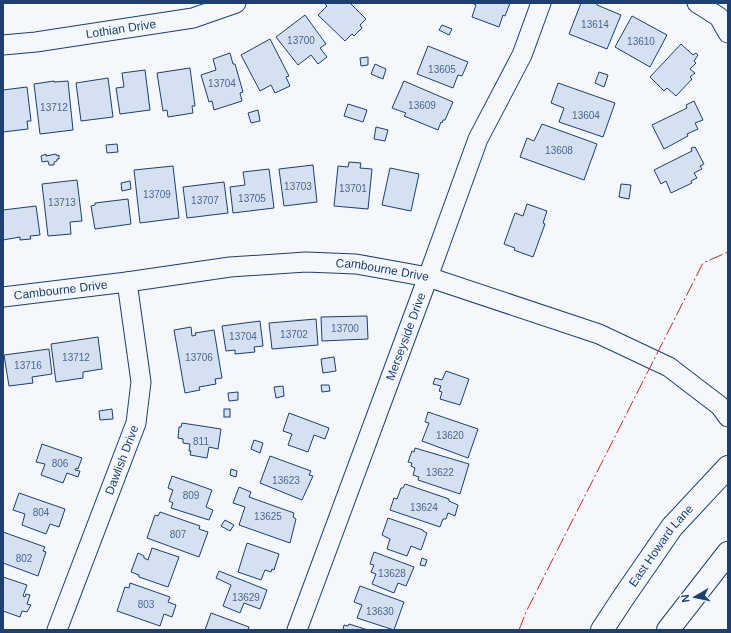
<svg xmlns="http://www.w3.org/2000/svg" width="731" height="633" font-family="Arial,sans-serif">
	<rect width="100%" height="100%" fill="#f4f7fb"/>
	<!-- building -->
	<g fill="#d5e0f0" stroke="#1d3f73">
		<path d="M324 3H350L366 19 360 25 362 28 354 36 352 34 345 41 318 15 327 6Z"/>
		<path d="M475 3H510L505 16 503 15 499 27 472 17 476 5 474 4Z"/>
		<path d="M581 3H595L597 4V5L621 15 607 49 569 34Z"/>
		<path d="M305 15 326 44 320 48 327 57 318 64 311 55 298 65 276 37Z"/>
		<path d="M632 16 667 35 650 67 615 47Z"/>
		<path d="M442 25 452 29 449 35 439 30Z"/>
		<path d="M270 39 289 76 286 77 290 86 275 93 271 85 260 91 241 55Z"/>
		<path d="M681 44 693 55 696 53 698 55 694 61 696 63 690 69 695 73 690 77 692 79 676 96 667 88 664 91 650 77Z"/>
		<path d="M428 46 468 62 462 76 458 75 453 88 417 74Z"/>
		<path d="M230 53 233 64H235L243 92 240 93 242 101 214 110 212 101 209 102 201 75 216 70 213 59Z"/>
		<path d="M368 57V65L361 66 360 58Z"/>
		<path d="M375 64 386 69 383 79 371 74Z"/>
		<path d="M190 68 195 106H192L193 113 168 117 167 110 163 111 157 73Z"/>
		<path d="M145 70 150 110 120 114 116 88 124 87 122 73Z"/>
		<path d="M599 72 608 75 604 87 595 83Z"/>
		<path d="M108 78 113 117 81 121 76 83Z"/>
		<path d="M54 81V82L68 81 73 130 40 134 34 84Z"/>
		<path d="M404 81 453 102 445 120H443L442 123 441 122 438 130 404 116 406 113 392 108Z"/>
		<path d="M558 83 615 103 603 137 559 122 564 108 551 103Z"/>
		<path d="M27 87 31 121H27L28 129 3 132V90Z"/>
		<path d="M694 101 703 120 695 123 698 129 687 134 688 136 664 149 652 125 687 108 686 105Z"/>
		<path d="M348 104 367 110 363 122 344 116Z"/>
		<path d="M258 110 260 121 251 123 248 113Z"/>
		<path d="M542 124 597 144 584 180 520 157 527 138 534 141Z"/>
		<path d="M376 127 388 130 385 141 374 139Z"/>
		<path d="M117 144 118 152 107 153 106 145Z"/>
		<path d="M695 147 704 164 700 166 702 169 694 173 697 178 691 181 692 183 671 193 666 181 661 184 654 170 692 151 691 148Z"/>
		<path d="M46 154V156L56 154 57 156 59 155V159H57V161L54 162V165H49L48 161 42 162 41 156Z"/>
		<path d="M349 162 361 163 360 168 372 169 368 209 334 206 338 166 348 167Z"/>
		<path d="M313 165 317 202 284 206 279 169Z"/>
		<path d="M173 166 179 218 140 223 134 170Z"/>
		<path d="M390 168 419 174 411 211 382 205Z"/>
		<path d="M269 169 274 208 233 213 230 187 245 185 243 172Z"/>
		<path d="M77 180 82 221 70 222 71 234 48 236 42 184Z"/>
		<path d="M130 181 131 189 122 191 121 183Z"/>
		<path d="M224 182 228 213 187 218 183 187Z"/>
		<path d="M621 184 631 185 629 199 619 197Z"/>
		<path d="M128 199 131 224 95 229 91 206 95 205V203Z"/>
		<path d="M527 204 547 211 543 223 545 224 533 257 514 250 515 248 504 244 515 213 523 216Z"/>
		<path d="M36 206 40 235 30 236 31 239 20 240V237L3 240V210Z"/>
		<path d="M367 316 368 339 322 341 321 317Z"/>
		<path d="M316 319 318 345 272 349 269 323Z"/>
		<path d="M260 321 263 346 254 347 255 352 235 354V350L226 351 222 326Z"/>
		<path d="M191 327 192 336 196 335 195 333 214 330 222 378 215 379 216 384 199 387 200 390 185 393 174 330Z"/>
		<path d="M98 337 102 369 83 372V378L56 382 51 344Z"/>
		<path d="M49 349 52 374 32 377 33 383 9 386 4 355Z"/>
		<path d="M334 357 336 371 323 373 321 359Z"/>
		<path d="M446 371 469 379 460 405 440 399 442 392 439 391 441 386 433 384 435 378 442 380Z"/>
		<path d="M321 385H329L330 391 322 392Z"/>
		<path d="M283 386 284 396 276 398 274 387Z"/>
		<path d="M238 392V400L229 401 228 393Z"/>
		<path d="M112 409 113 419 100 420 99 411Z"/>
		<rect x="224" y="409" width="6" height="8"/>
		<path d="M428 412 478 429 468 458 422 441 429 423 425 422Z"/>
		<path d="M289 413 329 428 325 439 314 435 308 452 288 445 292 434 283 431Z"/>
		<path d="M182 423 221 429 218 449 209 447 207 458 190 455 191 451H189L190 444 183 443V439L178 438 179 427H181Z"/>
		<path d="M254 440 263 443 260 453 251 449Z"/>
		<path d="M42 444 82 458 78 469 76 468 75 470 80 471 78 477 67 473 63 483 41 475 45 464 36 462Z"/>
		<path d="M415 448 469 464 460 494 418 480 419 477 413 475 415 468 411 466 412 463 408 462 412 451 414 452Z"/>
		<path d="M270 456 311 471 309 475 313 476 302 500 260 483Z"/>
		<path d="M231 469 237 471 236 477 230 475Z"/>
		<path d="M172 476 212 490 206 507 213 510 209 520 171 508 173 503 169 501 173 490 168 488Z"/>
		<path d="M405 484 449 499V501L458 505 455 516 448 513 446 519H443L440 527 390 510 394 498 397 499 401 488H403Z"/>
		<path d="M239 487 251 492 249 497 294 513 293 517 296 519 290 543 239 525 245 507 233 503Z"/>
		<path d="M19 493 65 509 59 527 50 524 46 534 22 525 25 514 13 510Z"/>
		<path d="M160 512 200 526 199 529 208 532 199 557 147 538 155 515 158 516Z"/>
		<path d="M388 518 423 530V531L427 533 421 550 411 546 407 556 387 549 390 539 382 535Z"/>
		<path d="M225 520 234 525 230 531 221 526Z"/>
		<path d="M3 532 45 547 43 551 46 552 38 576 3 563Z"/>
		<path d="M247 543 279 554 274 570 272 569 271 572 265 570 261 580 238 572Z"/>
		<path d="M152 548 179 557 168 587 139 577V575L131 572 138 553 144 556V558L148 560Z"/>
		<path d="M374 552 414 567 406 586 398 583 394 593 372 584 376 574 371 572 374 565 370 564Z"/>
		<path d="M422 558 427 560 425 566 420 565Z"/>
		<path d="M219 571 267 590 260 609 244 603 240 613 223 606 231 585 216 578Z"/>
		<path d="M3 577 27 585 23 596 25 597 26 594 30 595 27 604 31 605 27 612 22 611 20 617 3 611Z"/>
		<path d="M130 583 170 597 168 602 176 605 172 617 164 614 160 626 117 611 125 587 129 588Z"/>
		<path d="M360 586 404 602 394 630 357 618 362 605 354 602Z"/>
		<path d="M211 613 249 627 248 630H205Z"/>
		<path d="M349 624 368 630H343L344 625 348 626Z"/>
	</g>
	<g fill="none" stroke-linecap="round" stroke-linejoin="round">
		<defs>
			<g id="street">
				<path d="M697 3 719 17 728 33"/>
				<path id="s1" d="M3 45 36 42 193 18 236 3"/>
				<path id="s2" d="M3 297 127 282 230 267 306 262 356 264 428 277 599 334 669 367 720 406 728 417"/>
				<path id="s3" d="M57 630 136 423 141 382 127 282"/>
				<path id="s4" d="M297 630 428 277 478 139 522 55 541 3"/>
			</g>
			<g id="secondary">
				<path id="s5" d="M602 630 623 598 672 527 728 467"/>
				<path d="M668 630 728 553"/>
			</g>
		</defs>
		<!-- street casing -->
		<use href="#street" stroke="#1d3f73" stroke-width="21"/>
		<!-- secondary casing -->
		<use href="#secondary" stroke="#1d3f73" stroke-width="24"/>
		<!-- street -->
		<use href="#street" stroke="#f4f7fb" stroke-width="19"/>
		<!-- secondary -->
		<use href="#secondary" stroke="#f4f7fb" stroke-width="22"/>
		<!-- power -->
		<path stroke="#c62828" stroke-width="1" stroke-dasharray="14 3 2 3" stroke-linecap="butt" d="M519 630 526 612 703 263 728 252"/>
	</g>
	<g text-anchor="middle" dominant-baseline="central" stroke-width="3" stroke-linejoin="round" paint-order="stroke">
		<!-- number labels -->
		<g font-size="10" fill="#4b6792">
			<text x="595" y="24">13614</text>
			<text x="301" y="40">13700</text>
			<text x="641" y="41">13610</text>
			<text x="442" y="69">13605</text>
			<text x="222" y="83">13704</text>
			<text x="422" y="105">13609</text>
			<text x="54" y="107">13712</text>
			<text x="586" y="115">13604</text>
			<text x="559" y="150">13608</text>
			<text x="298" y="186">13703</text>
			<text x="353" y="188">13701</text>
			<text x="157" y="194">13709</text>
			<text x="252" y="198">13705</text>
			<text x="205" y="200">13707</text>
			<text x="62" y="202">13713</text>
			<text x="345" y="328">13700</text>
			<text x="294" y="334">13702</text>
			<text x="243" y="336">13704</text>
			<text x="76" y="357">13712</text>
			<text x="199" y="357">13706</text>
			<text x="28" y="365">13716</text>
			<text x="450" y="435">13620</text>
			<text x="201" y="441">811</text>
			<text x="60" y="463">806</text>
			<text x="440" y="472">13622</text>
			<text x="286" y="480">13623</text>
			<text x="191" y="495">809</text>
			<text x="424" y="507">13624</text>
			<text x="41" y="512">804</text>
			<text x="268" y="516">13625</text>
			<text x="178" y="534">807</text>
			<text x="24" y="558">802</text>
			<text x="392" y="573">13628</text>
			<text x="246" y="597">13629</text>
			<text x="146" y="604">803</text>
			<text x="380" y="611">13630</text>
		</g>
		<!-- street labels -->
		<g font-size="12" fill="#1d3f73" stroke="#f4f7fb">
			<text stroke="none"><textPath href="#s1" startOffset="119">Lothian Drive</textPath></text>
			<text stroke="none"><textPath href="#s2" startOffset="382">Cambourne Drive</textPath></text>
			<text stroke="none"><textPath href="#s2" startOffset="58">Cambourne Drive</textPath></text>
			<text stroke="none"><textPath href="#s4" startOffset="313">Merseyside Drive</textPath></text>
			<text stroke="none"><textPath href="#s3" startOffset="182">Dawlish Drive</textPath></text>
			<text stroke="none"><textPath href="#s5" startOffset="103">East Howard Lane</textPath></text>
		</g>
	</g>
	<!-- border -->
	<rect width="731" height="633" fill="none" stroke="#1d3f73" stroke-width="8"/>
	<!-- north arrow -->
	<g transform="translate(695 597) rotate(261)" stroke="#f4f7fb" stroke-width="3" paint-order="stroke">
	<path d="M0-3L7 15L0 10L-7 15Z" fill="#1d3f73"/>
	<text y="-6" font-size="11" font-weight="bold" text-anchor="middle" fill="#1d3f73">N</text>
	</g>
</svg>
